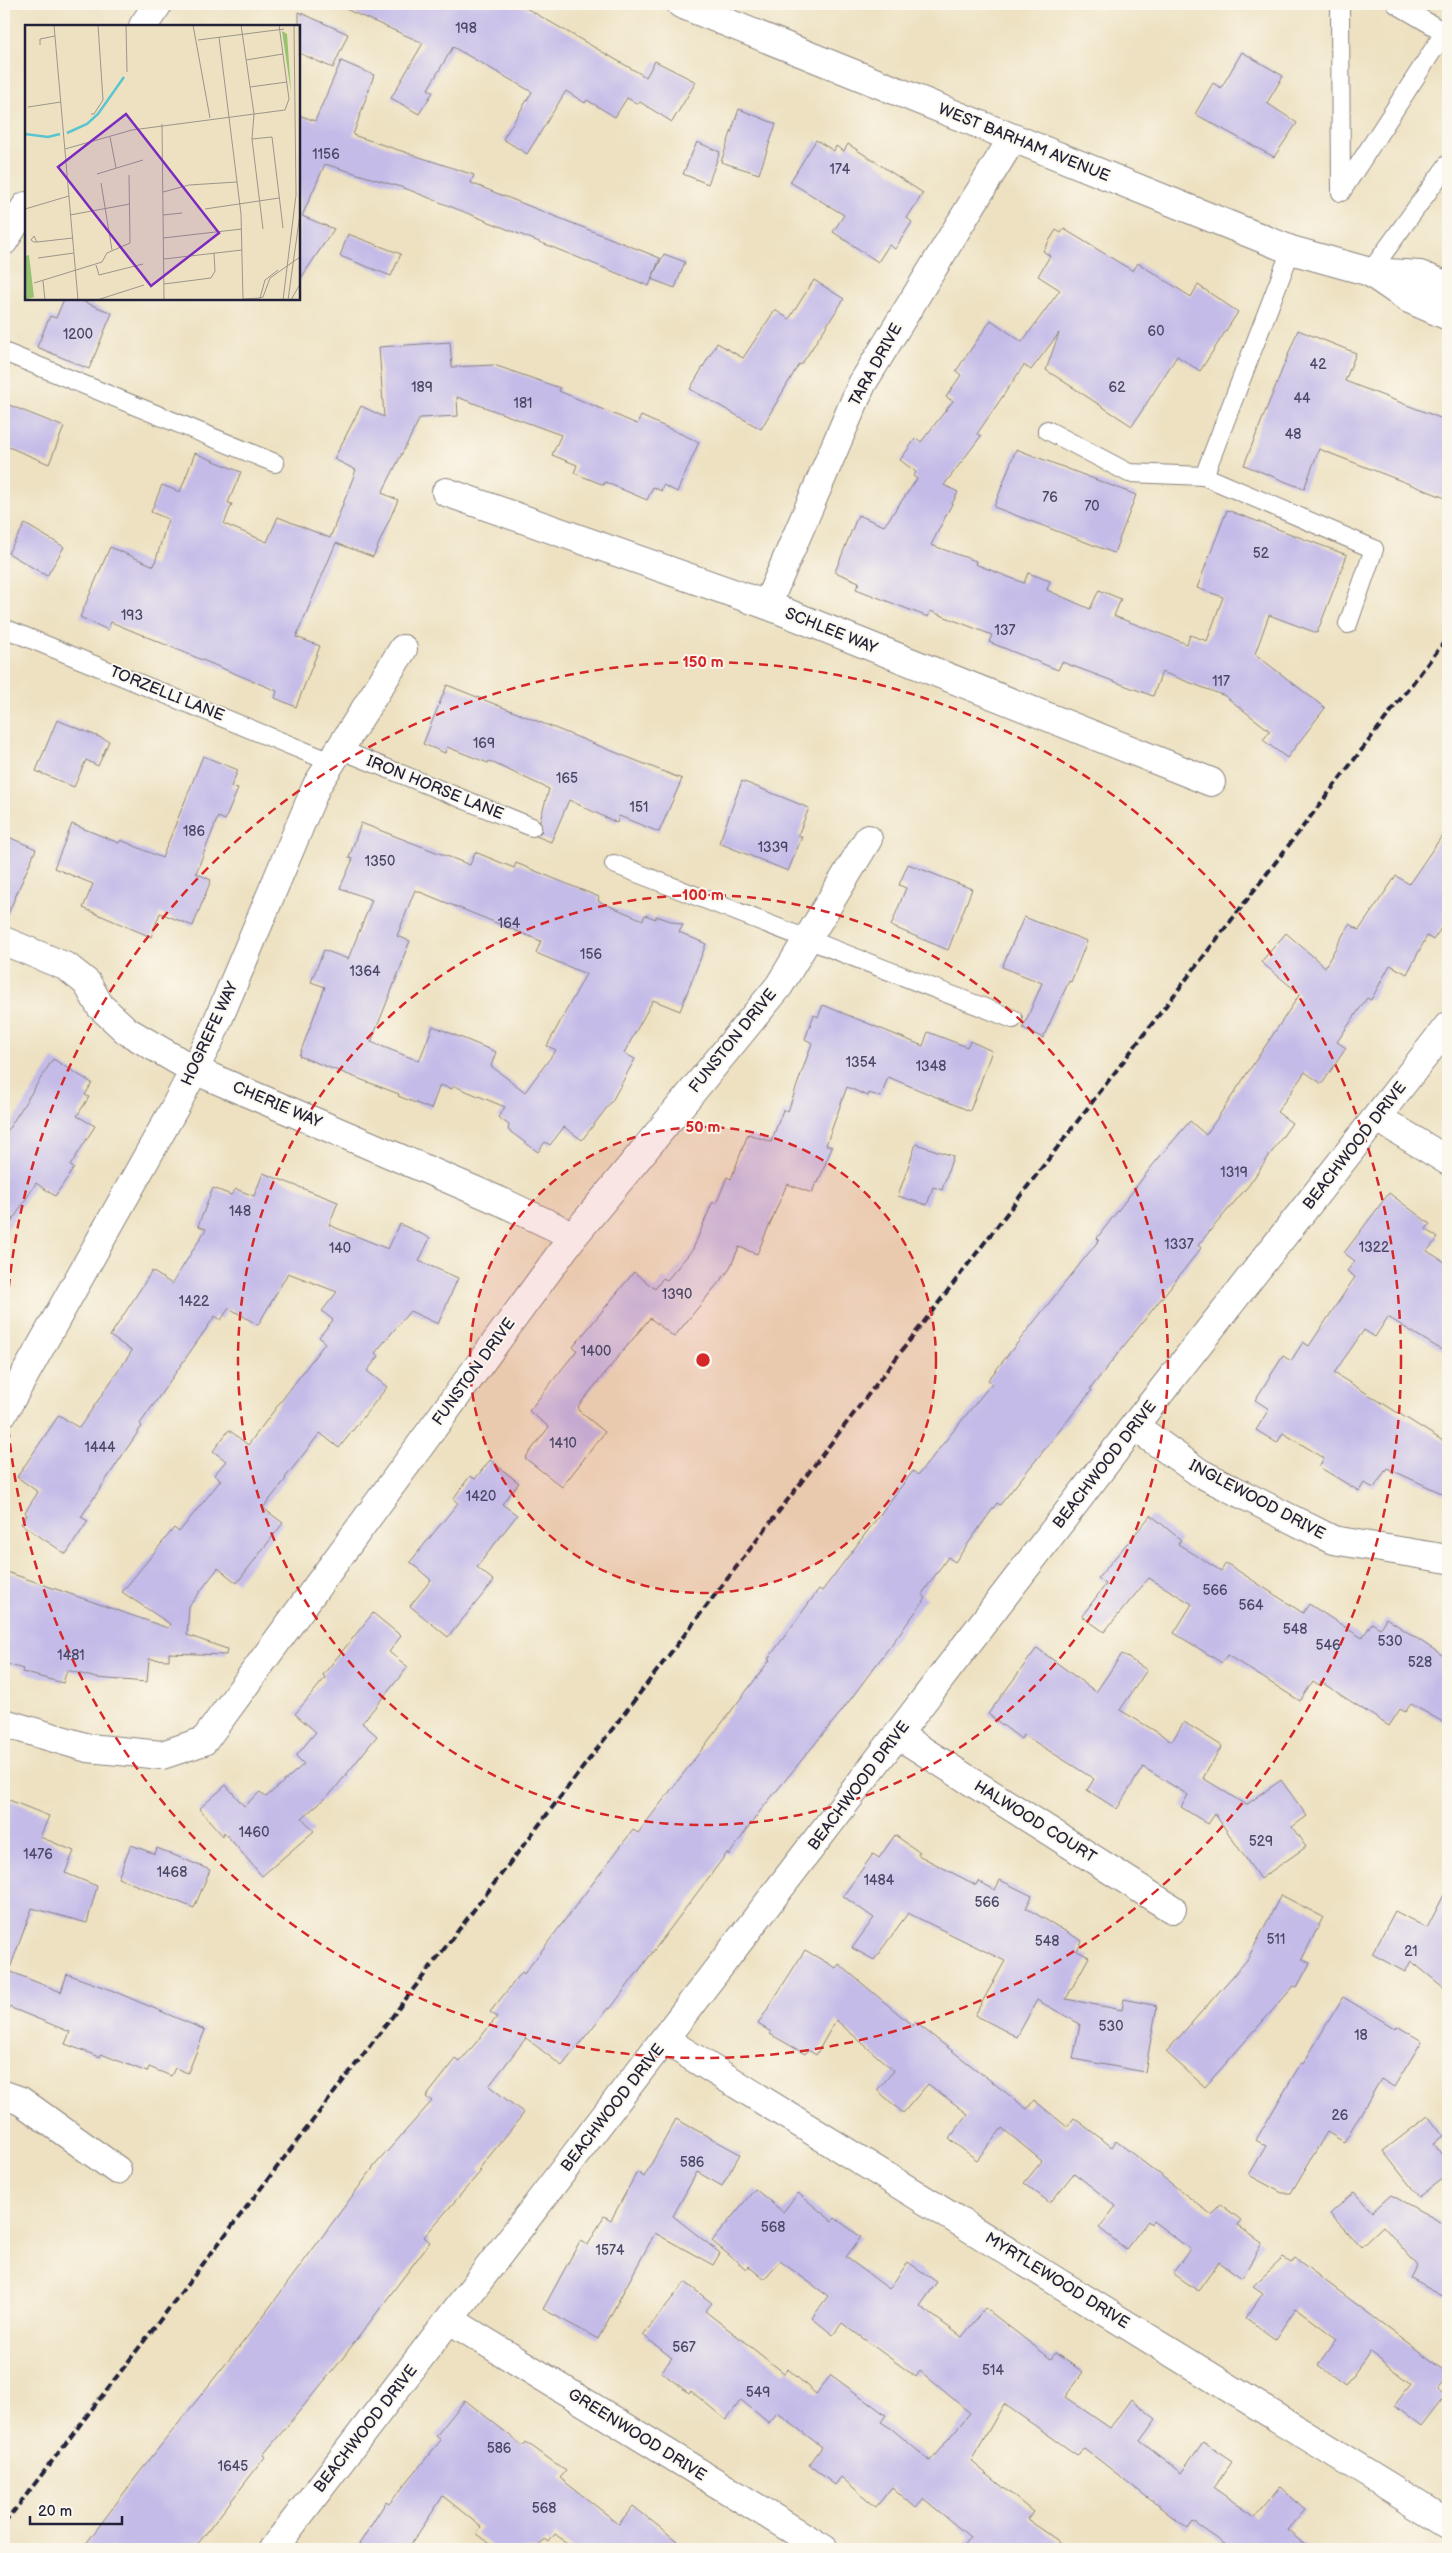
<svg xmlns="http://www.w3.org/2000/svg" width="1452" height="2553" font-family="'Balsamiq Sans',sans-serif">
	<rect width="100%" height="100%" fill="#fbf7ec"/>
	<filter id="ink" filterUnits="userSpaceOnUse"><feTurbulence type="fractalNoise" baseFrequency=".02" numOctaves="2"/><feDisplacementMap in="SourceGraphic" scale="10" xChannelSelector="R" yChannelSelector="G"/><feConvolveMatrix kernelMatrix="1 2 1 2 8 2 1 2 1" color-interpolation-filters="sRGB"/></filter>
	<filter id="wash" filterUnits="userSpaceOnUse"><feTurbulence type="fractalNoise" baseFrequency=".0096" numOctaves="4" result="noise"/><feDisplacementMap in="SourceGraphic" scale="20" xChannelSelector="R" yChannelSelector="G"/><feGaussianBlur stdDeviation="1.12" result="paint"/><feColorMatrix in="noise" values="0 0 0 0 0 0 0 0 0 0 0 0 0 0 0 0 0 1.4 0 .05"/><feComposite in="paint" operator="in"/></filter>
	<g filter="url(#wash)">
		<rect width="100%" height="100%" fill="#ede1c1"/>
		<g id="blocks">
			<!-- building -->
			<g fill="#c4bbe8" fill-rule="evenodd">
				<path d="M334 4H519L646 77 655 61 696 82 672 122 640 102 638 104 627 98 615 117 587 100 585 103 566 91 527 154 503 139 532 92 453 47 428 89 433 92 419 114 391 98 423 43Z"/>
				<path d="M299 12 348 34 333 68 299 53Z"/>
				<path d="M1242 52 1283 76 1267 103 1297 123 1274 157 1195 114 1213 83 1221 88Z"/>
				<path d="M341 61 374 75 353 135 474 175 471 183 660 258 649 286 407 189 325 164 302 216 334 229 299 281V115L315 121Z"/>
				<path d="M739 109 776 124 759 174 721 162Z"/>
				<path d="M816 140 834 151 836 146 844 151 848 144 923 193 907 218 912 222 895 249 889 245 878 262 833 232 844 215 790 182Z"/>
				<path d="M697 142 720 152 708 184 683 174Z"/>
				<path d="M1064 229 1133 271 1138 263 1191 297 1198 285 1238 312 1200 371 1177 356 1132 426 1046 370 1059 333 1031 370 1024 365 977 434 981 436 944 485 958 492 931 545 976 561 975 564 1024 583 1028 573 1050 581 1047 590 1090 609 1099 590 1121 599 1114 616 1187 644 1190 635 1207 641 1223 597 1197 588 1227 510 1347 555 1317 633 1269 615 1255 654 1325 708 1287 758 1263 740 1270 731 1225 696 1162 672 1153 696 1062 662 1058 670 989 642 992 635 930 611 928 617 856 589 859 582 835 572 858 515 884 526 917 479 913 476 916 472 900 460 916 438 921 442 953 401 946 397 961 375 956 371 991 320 1022 342 1060 290 1038 276 1050 256 1043 251 1056 230 1061 233Z"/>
				<path d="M348 234 401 254 391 276 340 256Z"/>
				<path d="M664 254 685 262 675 288 651 279Z"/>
				<path d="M814 280 844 299 801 365 799 364 761 429 690 389 717 343 743 358 775 310 789 319Z"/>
				<path d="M64 299H77L112 313 89 369 37 347 50 316 56 318Z"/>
				<path d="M1298 330 1356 353 1345 381 1448 421V499L1319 449 1304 489 1244 465Z"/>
				<path d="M450 342 452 367 494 365 560 388 559 391 637 424 641 416 699 442 677 492 663 485 661 491 653 487 647 500 605 482 604 485 574 473 577 465 552 455 561 435 457 397 458 416 420 418 382 493 398 500 373 557 336 543 296 637 320 646 296 707 275 698 277 691 111 622 108 630 80 617 110 547 154 566 168 519 151 512 162 485 180 492 195 453 241 472 228 503 232 504 224 524 267 542 278 517 330 538 356 470 334 459 361 406 384 417 379 347Z"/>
				<path d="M4 403 64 427 49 464 4 445Z"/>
				<path d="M1016 449 1136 495 1114 553 994 507Z"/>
				<path d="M25 524 64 547 47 576 8 553Z"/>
				<path d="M447 685 682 779 659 832 619 816 617 823 569 800 551 842 536 836 542 831 540 820 549 789 489 761 488 763 447 747 445 753 423 744Z"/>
				<path d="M57 720 109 741 98 766 86 760 74 787 36 771Z"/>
				<path d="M203 756 238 770 231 787 238 789 225 820 218 817 196 873 211 880 193 926 160 913 151 937 83 908 93 884 54 868 72 824 119 843 121 840 162 858Z"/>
				<path d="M742 781 809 808 798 835 802 837 788 871 719 843Z"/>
				<path d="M361 823 470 865 475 852 514 868 516 863 599 897 598 901 643 920 645 915 656 919V916L683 925 679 932 706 944 680 1011 653 1000 624 1053 635 1059 612 1101 582 1140 564 1127 550 1145 545 1142 538 1152 508 1130 509 1125 498 1117 505 1107 454 1086 452 1089 440 1085 431 1109 398 1096 399 1094 299 1056 325 987 311 982 324 950 348 959 372 900 340 888 353 859 349 858ZM415 890 541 941 536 953 586 974 547 1046 556 1050 525 1092 491 1066 496 1052 433 1026 419 1061 371 1042 404 959 403 958 410 941 397 936Z"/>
				<path d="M1448 827V918L1433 940 1427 936 1407 974 1390 965 1371 1000 1367 998 1337 1042 1346 1048 1322 1084 1305 1072 1277 1112 1292 1123 1249 1185 1198 1245 1201 1248 1090 1389 1092 1390 1000 1505 997 1503 955 1562 948 1557 922 1594 926 1598 841 1712 760 1811 729 1855 727 1853 610 2009 608 2008 562 2066 526 2038 489 2086 524 2113 479 2169 481 2171 424 2237 430 2242 339 2363 263 2455 265 2457 194 2549H82L139 2473 255 2327 376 2164 432 2101 426 2097 456 2059 460 2062 497 2017 490 2012 522 1972 524 1974 633 1830 638 1833 770 1660 768 1659 819 1589 822 1591 913 1471 918 1475 992 1383 988 1380 1099 1240 1097 1238 1152 1166 1190 1121 1206 1135 1300 994 1261 962 1286 933 1325 967 1349 924 1359 930 1396 876 1409 884Z"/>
				<path d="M4 835 36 849 4 923Z"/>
				<path d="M908 864 972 889 948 950 891 926 906 888 899 885Z"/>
				<path d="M1024 917 1087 941 1071 982 1069 981 1043 1038 1023 1028 1042 983 1002 967Z"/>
				<path d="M823 1005 923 1046 928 1032 967 1047 970 1041 992 1051 970 1111 888 1077 881 1097 869 1093 868 1096 847 1087 826 1145 832 1147 818 1183 816 1182 812 1193 787 1184 757 1254 739 1247 729 1270 674 1337 650 1318 579 1405 578 1410 605 1432 562 1487 525 1458 549 1427 529 1411 577 1350 573 1347 634 1272 655 1289 663 1278 667 1280 693 1249 712 1203 717 1202 727 1177 731 1179 748 1134 771 1142 783 1110 788 1111 812 1043 805 1039 814 1015 818 1017Z"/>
				<path d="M53 1059 92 1083 85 1095 89 1097 77 1116 95 1126 70 1166 74 1168 55 1196 36 1183 4 1234V1136Z"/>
				<path d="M916 1144 953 1156 942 1190 933 1187 927 1205 898 1196Z"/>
				<path d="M263 1173 338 1202 329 1225 388 1249 400 1224 430 1238 419 1261 458 1278 438 1324 410 1311 375 1353 379 1356 367 1371 387 1387 339 1448 320 1433 285 1478 286 1479 263 1508 283 1523 237 1583 218 1568 189 1606 187 1635 227 1649 226 1655 169 1653V1660L149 1659 147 1682 96 1678 67 1670 63 1683 22 1672 23 1669 4 1663V1571L168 1628 170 1624 122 1592 174 1528 179 1532 221 1480 214 1475 226 1461 213 1451 229 1430 248 1445 325 1343 319 1337 333 1320 322 1311 337 1292 288 1273 258 1325 229 1308 221 1320 215 1316 140 1424 142 1426 81 1517 88 1521 66 1554 21 1524 27 1515 25 1512 38 1492 17 1477 59 1415 79 1428 132 1351 110 1336 152 1271 172 1284 206 1229 198 1226 213 1188 231 1195 236 1189 254 1196Z"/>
				<path d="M1389 1193 1430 1224 1426 1229 1438 1238 1427 1251 1448 1264V1354L1388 1317 1375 1337 1364 1330 1334 1373 1448 1444V1496L1387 1468 1374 1488 1364 1483 1359 1491 1319 1467 1324 1458 1283 1433 1277 1443 1256 1430 1269 1409 1255 1400 1283 1356 1291 1361 1303 1342 1309 1346 1355 1277 1347 1271 1355 1261 1344 1253Z"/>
				<path d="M490 1460 519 1483 502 1504 517 1515 477 1567 494 1581 448 1637 410 1606 431 1580 410 1562 458 1503 453 1499 470 1476 475 1479Z"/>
				<path d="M1151 1515 1181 1540 1178 1544 1221 1571 1226 1563 1303 1613 1309 1604 1362 1638 1372 1623 1380 1628 1386 1618 1448 1659V1725L1411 1704 1405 1712 1400 1709 1389 1726 1321 1682 1319 1685 1313 1681 1300 1701 1227 1655 1222 1663 1174 1633 1192 1604 1149 1578 1104 1632 1082 1616 1106 1584 1098 1578Z"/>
				<path d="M373 1613 401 1636 389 1652 408 1667 362 1723 377 1736 333 1791 302 1818 314 1831 262 1876 224 1832 223 1836 199 1809 226 1785 244 1806 260 1792 266 1797 304 1764 296 1756 316 1732 295 1714 325 1678 323 1675Z"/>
				<path d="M1037 1648 1096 1692 1122 1654 1147 1670 1120 1710 1172 1741 1184 1722 1222 1746 1203 1778 1246 1805 1281 1780 1307 1816 1292 1827 1306 1847 1260 1879 1215 1814 1208 1824 1181 1807 1188 1795 1143 1767 1117 1809 1087 1790 1094 1779 1024 1735 1021 1739 988 1714Z"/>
				<path d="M4 1798 49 1816 40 1837 74 1851 65 1873 97 1886 87 1923 32 1908 9 1971 61 1992 67 1974 111 1990 205 2030 188 2073 175 2068 171 2076 149 2067 147 2072 101 2054 100 2057 65 2044 70 2032 4 2005Z"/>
				<path d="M895 1835 919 1852 918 1855 976 1885 978 1881 995 1890 1000 1880 1032 1896 1026 1908 1082 1941 1077 1951 1089 1957 1066 1999 1122 2010 1124 1999 1157 2006 1145 2072 1073 2059 1080 2024 1037 2000 1017 2037 975 2015 1005 1961 908 1913 874 1960 852 1948 874 1918 843 1896 873 1854 879 1858Z"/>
				<path d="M131 1845 155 1854 157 1848 210 1870 194 1908 118 1878Z"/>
				<path d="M1448 1887V1991L1411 1961 1405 1972 1372 1954 1395 1911 1427 1928Z"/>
				<path d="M1281 1895 1323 1917 1302 1959 1310 1963 1297 1987 1294 1986 1205 2087 1166 2052 1247 1960Z"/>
				<path d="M805 1950 836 1968 839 1964 913 2026 915 2022 1027 2109 1034 2100 1067 2127 1074 2118 1112 2147 1116 2141 1212 2215 1220 2204 1241 2220 1237 2225 1262 2243 1242 2278 1219 2262 1198 2291 1173 2273 1190 2249 1153 2221 1151 2224 1148 2221 1126 2249 1099 2228 1116 2206 1074 2173 1050 2203 1024 2183 1042 2161 1002 2128 977 2160 949 2139 968 2114 928 2084 903 2113 877 2090 894 2071 836 2020 816 2055 808 2050 805 2054 770 2034 771 2032 758 2024Z"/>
				<path d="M1343 1997 1396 2029 1397 2026 1422 2041 1394 2087 1381 2079 1344 2142 1327 2132 1291 2193H1282L1249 2175 1266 2146 1256 2140 1301 2063 1303 2064Z"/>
				<path d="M1428 2116 1443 2136 1433 2143 1448 2163V2175L1419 2197 1383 2151Z"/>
				<path d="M676 2119 740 2154 722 2186 697 2172 673 2216 720 2253 713 2265 655 2233 598 2339 543 2309 580 2241 588 2245 604 2216 611 2220 637 2172 644 2177Z"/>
				<path d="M755 2189 783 2212 798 2193 832 2221 835 2218 861 2237 846 2257 889 2289 908 2262 937 2282 920 2306 962 2337 985 2308 1051 2359 1055 2353 1083 2372 1065 2397 1110 2428 1131 2399 1156 2419 1140 2441 1181 2473 1203 2442 1232 2462 1214 2488 1255 2517 1280 2487 1305 2509 1287 2530 1310 2549H1232L1193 2522 1188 2529 1085 2449 1077 2455 1004 2404 971 2461 1033 2512 1027 2519 1070 2549H960L970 2537 924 2499 916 2508 892 2487 876 2507 841 2477 835 2485 809 2465 822 2447 777 2413 769 2423 741 2400 726 2420 691 2391 689 2393 661 2372 672 2358 643 2335 685 2282 712 2303 705 2311 784 2373 788 2369 816 2394 831 2375 886 2415 881 2422 892 2429 930 2461 970 2413 920 2371 916 2377 842 2323 833 2335 812 2318 828 2296 780 2261 764 2279 748 2266 746 2269 712 2241Z"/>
				<path d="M1354 2192 1372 2212 1391 2195 1448 2226V2299L1411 2279 1418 2266 1383 2226 1361 2247 1330 2214Z"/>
				<path d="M1283 2258 1291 2263 1295 2258 1448 2373V2376L1437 2390 1445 2396 1421 2427 1394 2406 1411 2384 1370 2352 1345 2386 1318 2366 1337 2339 1296 2308 1275 2339 1246 2318 1263 2293 1253 2286Z"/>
				<path d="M465 2400 523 2446 526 2442 566 2471 560 2478 619 2524 633 2506 687 2549H575L555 2534 549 2542 545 2539 537 2549H497L476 2533 481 2527 443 2496 408 2549H356L386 2502 389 2504 441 2440 436 2436Z"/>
			</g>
		</g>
	</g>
	<g filter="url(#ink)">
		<use href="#blocks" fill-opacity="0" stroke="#88827e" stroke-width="1"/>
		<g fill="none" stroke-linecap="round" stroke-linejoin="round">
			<defs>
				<g id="service">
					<path d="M1340 4 1341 192"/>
					<path d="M1396 4 1444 32"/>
					<path d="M1341 192 1448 27"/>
					<path d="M1370 272 1448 164"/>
					<path d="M4 352 275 463"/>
					<path d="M1047 430 1129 473 1204 476 1291 250"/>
					<path d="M1204 476 1374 549 1348 624"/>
					<path d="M4 628 331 762"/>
					<path d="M339 749 532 827"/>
					<path d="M614 864 1013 1019"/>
				</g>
				<g id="minor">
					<path d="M681 4 1291 250 1370 272 1420 275 1448 286"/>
					<path d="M1371 273 1409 299 1448 316"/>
					<path d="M446 492 767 605 1211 782"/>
					<path d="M767 605 862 384 1012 139"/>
					<path d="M4 941 67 967 87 983 100 1006 127 1031 194 1070 502 1202 555 1227 572 1238"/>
					<path d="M1378 1118 1448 1161"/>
					<path d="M4 1412 175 1107 210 1039 317 785 403 649"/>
					<path d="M1134 1426 1200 1473 1333 1540 1448 1559"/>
					<path d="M4 1723 88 1748 162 1755 204 1741 572 1238 779 986 868 839"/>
					<path d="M898 1735 1172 1909"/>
					<path d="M665 2040 1448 2523"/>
					<path d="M4 2095 21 2101 117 2170"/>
					<path d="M450 2320 824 2549"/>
					<path d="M273 2549 1134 1426 1448 1026"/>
				</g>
				<g id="secondary">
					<path d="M143 26 158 4"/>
					<path d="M4 241 26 206"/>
				</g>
			</defs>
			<!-- service casing -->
			<use href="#service" stroke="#88827e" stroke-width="20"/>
			<!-- minor casing -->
			<use href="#minor" stroke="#88827e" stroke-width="30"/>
			<!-- secondary casing -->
			<use href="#secondary" stroke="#88827e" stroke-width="30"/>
			<!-- service -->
			<use href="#service" stroke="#fff" stroke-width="18"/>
			<!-- minor -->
			<use href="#minor" stroke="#fff" stroke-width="28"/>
			<!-- secondary -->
			<use href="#secondary" stroke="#fff" stroke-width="28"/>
			<!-- rail -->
			<path stroke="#22223b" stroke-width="4" stroke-dasharray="8 4" stroke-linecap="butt" d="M4 2524 1448 637"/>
		</g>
	</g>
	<!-- distance rings -->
	<circle cx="703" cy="1360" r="233" fill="#d62828" fill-opacity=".12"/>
	<g fill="none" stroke="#d62828" stroke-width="2.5" stroke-dasharray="9 6">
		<circle cx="703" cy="1360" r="233"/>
		<circle cx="703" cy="1360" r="465"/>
		<circle cx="703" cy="1360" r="698"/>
	</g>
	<g text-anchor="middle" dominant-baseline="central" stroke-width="4" stroke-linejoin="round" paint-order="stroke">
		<!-- number labels -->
		<g font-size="14" fill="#4a4866">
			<text x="466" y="28">198</text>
			<text x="326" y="154">1156</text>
			<text x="840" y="169">174</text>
			<text x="1156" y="331">60</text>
			<text x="78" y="334">1200</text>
			<text x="1318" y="364">42</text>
			<text x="422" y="387">189</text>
			<text x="1117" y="387">62</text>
			<text x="1302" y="398">44</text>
			<text x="523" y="403">181</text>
			<text x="1293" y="434">48</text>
			<text x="1050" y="497">76</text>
			<text x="1092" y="506">70</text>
			<text x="1261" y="553">52</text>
			<text x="132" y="615">193</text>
			<text x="1005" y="630">137</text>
			<text x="1221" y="681">117</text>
			<text x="484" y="743">169</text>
			<text x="567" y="778">165</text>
			<text x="639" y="807">151</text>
			<text x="194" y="831">186</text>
			<text x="773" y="847">1339</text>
			<text x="380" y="861">1350</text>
			<text x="509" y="923">164</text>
			<text x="591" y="954">156</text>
			<text x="365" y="971">1364</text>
			<text x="861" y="1062">1354</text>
			<text x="931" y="1066">1348</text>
			<text x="1234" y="1172">1319</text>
			<text x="240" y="1211">148</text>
			<text x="1179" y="1244">1337</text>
			<text x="1374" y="1247">1322</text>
			<text x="340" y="1248">140</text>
			<text x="677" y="1294">1390</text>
			<text x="194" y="1301">1422</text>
			<text x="596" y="1351">1400</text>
			<text x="563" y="1443">1410</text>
			<text x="100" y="1447">1444</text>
			<text x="481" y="1496">1420</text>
			<text x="1215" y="1590">566</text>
			<text x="1251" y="1605">564</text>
			<text x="1295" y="1629">548</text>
			<text x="1390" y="1641">530</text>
			<text x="1328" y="1645">546</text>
			<text x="71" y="1655">1481</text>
			<text x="1420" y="1662">528</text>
			<text x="254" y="1832">1460</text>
			<text x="1261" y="1841">529</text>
			<text x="38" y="1854">1476</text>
			<text x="172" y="1872">1468</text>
			<text x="879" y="1880">1484</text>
			<text x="987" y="1902">566</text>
			<text x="1276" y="1939">511</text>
			<text x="1047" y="1941">548</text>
			<text x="1411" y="1951">21</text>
			<text x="1111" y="2026">530</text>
			<text x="1361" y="2035">18</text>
			<text x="1340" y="2115">26</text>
			<text x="692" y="2162">586</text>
			<text x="773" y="2227">568</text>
			<text x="610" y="2250">1574</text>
			<text x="684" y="2347">567</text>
			<text x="993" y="2370">514</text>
			<text x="758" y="2392">549</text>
			<text x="499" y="2448">586</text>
			<text x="233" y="2466">1645</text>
			<text x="544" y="2508">568</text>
		</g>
		<!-- street labels -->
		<g font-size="16" fill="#22223b" stroke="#fbf7ec">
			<text transform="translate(1024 143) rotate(22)">WEST BARHAM AVENUE</text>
			<text transform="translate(876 365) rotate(-61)">TARA DRIVE</text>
			<text transform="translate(831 631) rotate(22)">SCHLEE WAY</text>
			<text transform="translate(167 694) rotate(22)">TORZELLI LANE</text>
			<text transform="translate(435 788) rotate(22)">IRON HORSE LANE</text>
			<text transform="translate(210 1034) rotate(-65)">HOGREFE WAY</text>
			<text transform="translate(733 1041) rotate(-51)">FUNSTON DRIVE</text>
			<text transform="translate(277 1105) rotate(23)">CHERIE WAY</text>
			<text transform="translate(1355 1146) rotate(-52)">BEACHWOOD DRIVE</text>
			<text transform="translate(474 1372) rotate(-54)">FUNSTON DRIVE</text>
			<text transform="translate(1105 1465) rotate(-52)">BEACHWOOD DRIVE</text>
			<text transform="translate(1257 1500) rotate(28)">INGLEWOOD DRIVE</text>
			<text transform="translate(859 1786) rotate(-53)">BEACHWOOD DRIVE</text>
			<text transform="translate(1035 1822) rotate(32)">HALWOOD COURT</text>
			<text transform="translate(613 2108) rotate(-52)">BEACHWOOD DRIVE</text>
			<text transform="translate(1057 2281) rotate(32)">MYRTLEWOOD DRIVE</text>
			<text transform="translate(366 2429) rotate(-52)">BEACHWOOD DRIVE</text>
			<text transform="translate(637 2435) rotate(32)">GREENWOOD DRIVE</text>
		</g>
	</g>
	<!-- overview -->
	<g transform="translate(25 25)">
		<rect width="275" height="275" fill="#ede1c1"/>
		<path d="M257 6 262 9 266 67ZM4 230 9 272 0 275V231Z" fill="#97c26f"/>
		<path fill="none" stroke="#59c5d0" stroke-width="2.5" d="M42 108 62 99 73 89 99 52M0 109 23 112 35 109"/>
		<path fill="none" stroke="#9c958b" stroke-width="1" d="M29 0 53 275M101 0 102 47M168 0 185 93M216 0 229 89 227 114 238 204M274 0 275 75M194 12 216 189 218 275M173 15 259 4M15 20V14L30 11M221 35 258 29M225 62 262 57M3 82 36 77M66 89H69L78 75 73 0M137 99 139 275M107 105 260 85 264 74 254 0M85 112 91 143M227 114 247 112 258 203M40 124 107 105M72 149 118 135M76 158 87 225M138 167 164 160 212 157M0 184 44 171M180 184 254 173M45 190 105 179M138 190 157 188M138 213 217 204M12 217 9 211 6 215 9 217H12L48 213M13 233 49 228M139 234 217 225M71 240 74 250 118 239M253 245 240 255 235 273 238 272 245 253 275 232M18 256 20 275M9 258 77 237 82 228 105 218 104 150M139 259 186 253 190 246 189 228M218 274 235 273M72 275 119 260M258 275 271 170 269 0M263 275 275 189M266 275 275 259"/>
		<path fill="#7b2cbf" fill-opacity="0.15" stroke="#7b2cbf" stroke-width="2.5" d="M101 89 194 208 126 261 33 142Z"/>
		<rect width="275" height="275" fill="none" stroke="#22223b" stroke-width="2.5"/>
	</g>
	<circle cx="703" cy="1360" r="8" fill="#d62828" stroke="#fbf7ec" stroke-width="2.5"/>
	<g font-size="15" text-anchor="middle" font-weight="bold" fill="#d62828" stroke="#fbf7ec" stroke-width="4" stroke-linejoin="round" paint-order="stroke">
		<text x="703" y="667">150 m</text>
		<text x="703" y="900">100 m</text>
		<text x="703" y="1132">50 m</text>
	</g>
	<!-- margin -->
	<rect width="1452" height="2553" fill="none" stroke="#fbf7ec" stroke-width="20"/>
	<!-- scale -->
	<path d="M30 2516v8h92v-8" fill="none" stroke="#22223b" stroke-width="2.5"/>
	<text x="38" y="2516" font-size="15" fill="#22223b" stroke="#fbf7ec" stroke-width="4" paint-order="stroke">20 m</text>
</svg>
